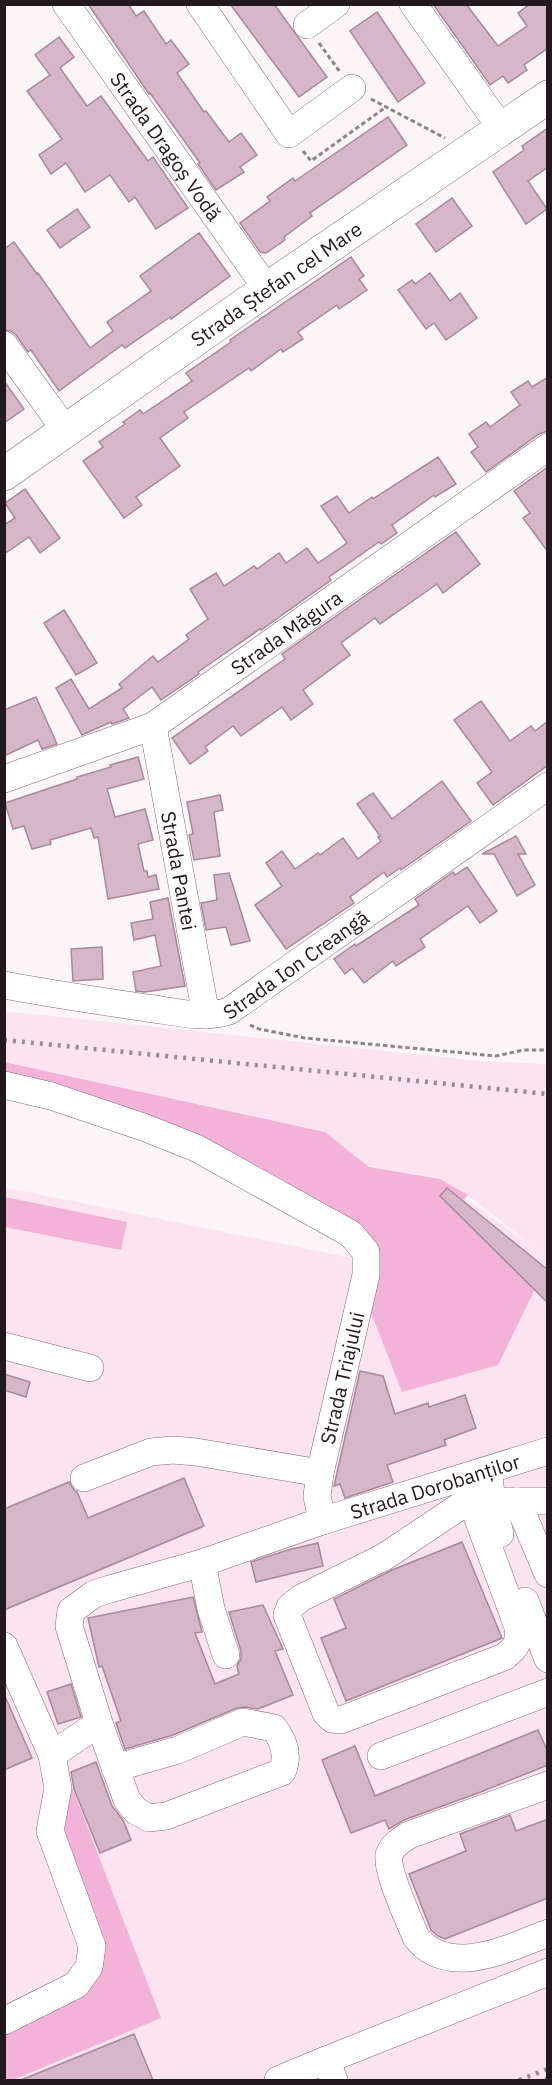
<svg xmlns="http://www.w3.org/2000/svg" width="552" height="2085" font-family="'IBM Plex Sans',sans-serif">
	<rect width="100%" height="100%" fill="#fbf5f8"/>
	<!-- built -->
	<path fill="#fbe3f0" d="M4 1011 481 1061 547 1064V2080H5V1188L23 1191 381 1264 462 1196 540 1252 468 1195 440 1179 369 1167 325 1132 5 1062Z"/>
	<!-- green -->
	<g fill="#f3b2d8">
		<path d="M4 1062 325 1132 369 1167 440 1179 468 1195 455 1209 535 1289 498 1365 402 1392 366 1300 361 1229 283 1180 199 1137 5 1074Z"/>
		<path d="M5 1197 127 1222 121 1250 5 1227Z"/>
		<path d="M72 1787 161 2018 13 2080H5L4 2031 85 1991 60 1790Z"/>
	</g>
	<!-- building -->
	<g fill="#d6b7c8" stroke="#a7899a" stroke-width="1.5">
		<path d="M88 4H128L136 16 144 11 166 44 171 40 189 64 177 73 204 112 206 111 229 142 241 133 257 155 240 167 244 172 216 190 198 164 200 163 150 93 149 94Z"/>
		<path d="M230 4H274L327 77 299 97Z"/>
		<path d="M433 4H466L498 46 527 26 518 13 530 4H548V48L524 65 527 70 508 83 503 76 490 85Z"/>
		<path d="M377 12 425 83 398 102 350 31Z"/>
		<path d="M59 37 74 57 60 68 87 106 101 96 148 161 153 157 188 208 156 229 135 197 129 202 110 175 85 192 66 163 51 174 39 155 62 139 27 91 50 75 35 55Z"/>
		<path d="M388 117 407 145 310 213 312 216 284 237 285 240 266 253 260 252 240 223 270 201 267 197 293 178 295 181Z"/>
		<path d="M548 128V167L528 181 547 209 526 224 493 172 524 150 522 146Z"/>
		<path d="M452 198 472 226 436 252 416 224Z"/>
		<path d="M77 209 90 227 60 248 47 230Z"/>
		<path d="M199 233 230 276 171 319 170 317 125 348 122 345 59 391 31 350 28 352 16 335 11 331 4 330V249L14 242 37 274 38 273 90 348 113 331 107 322 151 291 140 276Z"/>
		<path d="M351 257 364 276 359 279 367 290 339 309 337 305 298 332 303 339 283 352 281 349 251 371 249 368 184 412 188 418 160 438 180 466 136 497 142 505 124 518 83 461 103 447 99 442 125 424 123 422 140 410 143 414 192 381 186 373 231 342 230 340 253 324Z"/>
		<path d="M430 273 450 301 460 293 477 318 446 340 434 323 426 329 398 290 412 280 415 284Z"/>
		<path d="M548 377V431L539 434 486 472 471 452 478 447 469 434 486 422 490 427 520 405 511 392 528 381 532 387Z"/>
		<path d="M4 381 24 409 4 423Z"/>
		<path d="M438 457 456 484 435 497 434 495 392 525 397 533 381 544 379 542 329 577 331 580 261 630 260 629 224 654 198 672 199 674 161 700 152 687 123 709 129 718 112 724 111 722 82 735 56 688 71 679 89 709 122 688 119 684 153 656 158 662 189 639 186 635 208 619 190 589 216 573 224 586 254 566 257 569 279 553 286 563 307 548 318 563 347 543 321 506 337 496 349 513 372 497 373 499Z"/>
		<path d="M548 467V552L523 518 530 513 514 491Z"/>
		<path d="M25 489 60 538 40 553 29 537 4 554V525L15 518 5 503Z"/>
		<path d="M456 532 480 564 443 593 437 584 380 624 375 618 341 643 350 655 303 690 313 704 291 720 282 707 241 736 233 726 205 747 208 751 190 764 172 738 285 659 282 654Z"/>
		<path d="M64 610 97 663 76 675 44 623Z"/>
		<path d="M36 697 57 744 42 749 38 740 4 756V710Z"/>
		<path d="M481 701 510 741 531 726 535 731 548 721V765L493 805 477 783 492 772 454 720Z"/>
		<path d="M138 757 144 779 107 789 115 817 145 809 153 840 138 844 144 871H147L148 877 156 875 159 889 108 899 98 837 94 838 91 828 50 840 51 844 32 849 24 826 13 829 5 803 77 779V777L111 767 110 765Z"/>
		<path d="M442 781 471 821 401 870 400 868 387 877 384 872 350 897 354 903 286 949 255 905 282 886 266 863 282 851 295 869 318 853 320 855 343 838 358 859 381 841 378 837 380 836 357 804 373 793 392 819Z"/>
		<path d="M220 795 223 810 214 812 220 856 194 860 189 835 193 834 187 802Z"/>
		<path d="M516 836 526 854H518L535 885 517 896 494 854H482Z"/>
		<path d="M467 867 497 911 480 923 468 906 420 939 425 947 396 966 393 961 364 983 352 968 345 974 334 959 355 944 356 946 419 905 415 899 453 872 455 875Z"/>
		<path d="M229 873 250 941 231 945 226 927 206 930 201 903 217 900 214 875Z"/>
		<path d="M168 898 185 986 145 992 136 991 133 972 161 966 155 935 134 940 131 923 153 919 150 902Z"/>
		<path d="M102 947 103 979 73 981 71 949Z"/>
		<path d="M447 1188 548 1270V1303L440 1196Z"/>
		<path d="M360 1371 383 1376 395 1414 428 1403 429 1407 465 1395 476 1428 444 1440 446 1445 387 1465 393 1482 345 1498 340 1484 334 1486Z"/>
		<path d="M4 1374 30 1382 26 1397 4 1390Z"/>
		<path d="M184 1478 204 1526 4 1610V1509L69 1482 74 1490 77 1492 88 1518Z"/>
		<path d="M462 1542 502 1638 346 1701 321 1638 346 1628 334 1599 392 1570Z"/>
		<path d="M318 1543 323 1566 256 1582 251 1562 288 1550Z"/>
		<path d="M193 1597 202 1632 195 1633 215 1684 239 1674 237 1666 241 1659V1651L229 1612 263 1605 283 1649 275 1651 293 1695 258 1709 246 1707 237 1708 173 1735 125 1749 116 1723 121 1721 102 1666 99 1667 88 1618Z"/>
		<path d="M71 1684 81 1717 58 1724 47 1692Z"/>
		<path d="M4 1694 32 1758 4 1770Z"/>
		<path d="M538 1730 548 1752V1765L478 1793 404 1820 389 1829 385 1820 351 1833 322 1760 355 1746 375 1796Z"/>
		<path d="M96 1762 112 1806 123 1820 131 1840 100 1853 74 1789 71 1772Z"/>
		<path d="M510 1815 516 1831 548 1819V1898L445 1939 438 1936 431 1930 409 1874 466 1851 460 1834Z"/>
		<path d="M134 2034 153 2080H21Z"/>
	</g>
	<g fill="none" stroke-linecap="round" stroke-linejoin="round">
		<defs>
			<g id="minor">
				<path id="s1" d="M66 4 267 289"/>
				<path d="M200 4 289 134 352 88"/>
				<path d="M413 4 501 128"/>
				<path d="M307 25 336 4"/>
				<path d="M4 345 66 431"/>
				<path id="s2" d="M153 726 206 1015"/>
				<path id="s3" d="M4 779 153 726 548 447"/>
				<path id="s4" d="M4 985C52 994 99 1001 147 1008 173 1011 203 1020 229 1011L548 786"/>
				<path d="M4 1085 51 1096 143 1127 196 1148 351 1234 366 1252V1275L320 1473 317 1496 322 1521"/>
				<path d="M4 1346 90 1368"/>
				<path d="M488 1470 492 1501 500 1534"/>
				<path d="M84 1478 151 1452 173 1450 196 1452 320 1473"/>
				<path d="M463 1478 518 1627C520 1642 516 1648 504 1657L341 1720 332 1719 326 1713 287 1615 290 1607 301 1598 384 1557 471 1499"/>
				<path d="M501 1501H548"/>
				<path d="M517 1501 548 1574"/>
				<path d="M202 1563 211 1609 226 1655"/>
				<path d="M525 1601 548 1659"/>
				<path d="M4 1646 52 1755 58 1788 50 1831 92 1946 89 1967 76 1985 4 2021"/>
				<path d="M52 1755 99 1723"/>
				<path d="M381 1756 548 1692"/>
				<path id="s5" d="M115 1768 178 1750 243 1722 274 1728C284 1741 289 1756 282 1772L166 1816 149 1818 136 1811 127 1800 99 1723 69 1626 71 1611 94 1594 110 1589 202 1563 322 1521 548 1451"/>
				<path d="M548 1785 409 1835C401 1840 392 1845 389 1855 386 1871 409 1920 416 1937 448 1979 509 1948 548 1933"/>
				<path d="M326 2060 548 1972"/>
				<path d="M278 2080 326 2060 334 2080"/>
			</g>
			<g id="major">
				<path id="s6" d="M4 474 267 289 548 97"/>
			</g>
		</defs>
		<!-- minor casing -->
		<use href="#minor" stroke="#866979" stroke-width="28"/>
		<!-- major casing -->
		<use href="#major" stroke="#866979" stroke-width="34"/>
		<!-- path -->
		<g stroke="#8c8488" stroke-width="3" stroke-dasharray="4.5 3" stroke-linecap="butt">
			<path d="M319 43 340 72"/>
			<path d="M371 99 445 138"/>
			<path d="M303 151 311 161 386 107"/>
			<path d="M250 1025 259 1029 305 1038 496 1056 524 1050H548"/>
		</g>
		<!-- minor -->
		<use href="#minor" stroke="#fff" stroke-width="27"/>
		<!-- major -->
		<use href="#major" stroke="#fff" stroke-width="33"/>
		<!-- rail -->
		<g stroke="#958d91" stroke-width="4.5" stroke-dasharray="3 6" stroke-linecap="butt">
			<path d="M4 1040 548 1094"/>
			<path d="M519 2080 548 2069"/>
			<path d="M545 2080 548 2079"/>
		</g>
	</g>
	<g text-anchor="middle" dominant-baseline="central" stroke-width="4.5" stroke-linejoin="round" paint-order="stroke">
		<!-- street labels -->
		<g font-size="20" fill="#23181e" stroke="#fff">
			<text stroke="none"><textPath href="#s1" startOffset="174">Strada Dragoș Vodă</textPath></text>
			<text stroke="none"><textPath href="#s6" startOffset="332">Strada Ștefan cel Mare</textPath></text>
			<text stroke="none"><textPath href="#s3" startOffset="321">Strada Măgura</textPath></text>
			<text stroke="none"><textPath href="#s2" startOffset="147">Strada Pantei</textPath></text>
			<text stroke="none"><textPath href="#s4" startOffset="309">Strada Ion Creangă</textPath></text>
			<text transform="translate(342 1378) rotate(-77)">Strada Triajului</text>
			<text stroke="none"><textPath href="#s5" startOffset="970">Strada Dorobanților</textPath></text>
		</g>
	</g>
	<!-- border -->
	<rect width="552" height="2085" fill="none" stroke="#23181e" stroke-width="12"/>
</svg>
